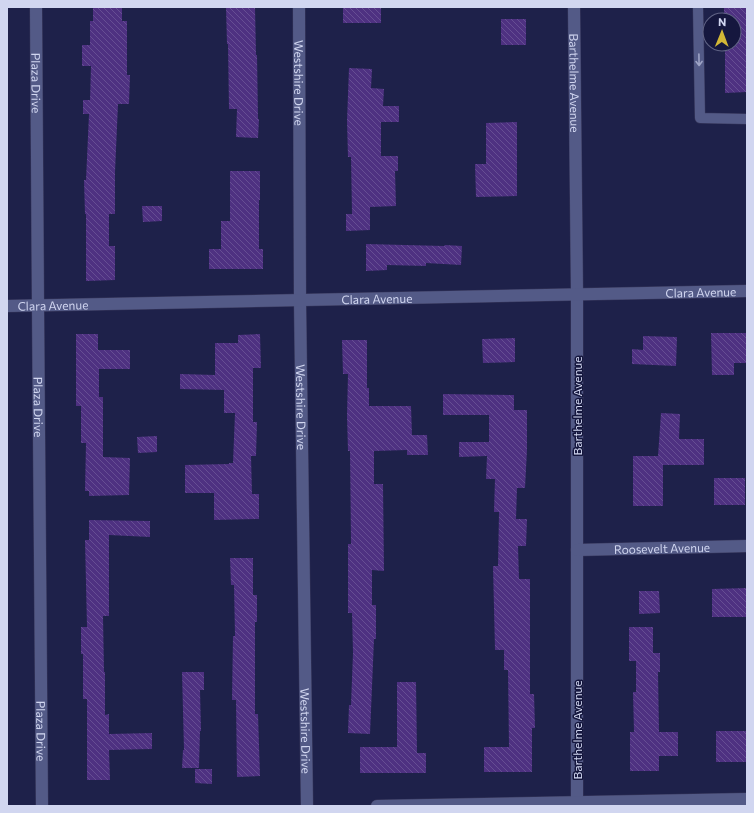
<svg xmlns="http://www.w3.org/2000/svg" width="754" height="813" font-family="Commissioner,sans-serif">
	<defs>
		<pattern id="building-back-hatch" width="6" height="6" patternUnits="userSpaceOnUse"><rect width="6" height="6" fill="#4e3181"/><path d="M-1 5l2 2M0 0l6 6M5-1l2 2" fill="none" stroke="#664e93"/></pattern>
	</defs>
	<rect width="100%" height="100%" fill="#1e214a"/>
	<!-- building -->
	<g fill="url(#building-back-hatch)">
		<path d="M93 7H122V21H127V75H130L129 104H118L115 172V214H109V246H115V280L86 281V214H85L84 180H86L89 114H83V100H90L91 66H82V45H90V21H93Z"/>
		<path d="M226 7H255L256 55H257L258 119H259L258 138 236 137 237 109H229L228 44H227Z"/>
		<path d="M343 7 381 8V23H343Z"/>
		<path d="M724 7H747V92L725 93V44H734V20H724Z"/>
		<rect x="501" y="19" width="25" height="26"/>
		<path d="M349 68 372 69 371 88 384 89 383 106H399V122H381V156H398V171H395L396 206 370 207V230L346 231V214H352L351 157H348L347 121Z"/>
		<path d="M517 122V196L476 197 475 164H486V123Z"/>
		<path d="M230 171H260V200H259V249H263V269H209V249H221V221H230Z"/>
		<path d="M142 206H162V221L143 222Z"/>
		<path d="M366 244 444 246 445 245 462 246 461 265 426 263V266L387 265V270L366 271Z"/>
		<path d="M711 333H747V363H734V375H712Z"/>
		<path d="M76 334H98V350H130V369H99V397H103V457L130 458 129 495 89 496V491H85L86 443H81V406H76Z"/>
		<path d="M260 334 261 368H253V422H257L256 456H251L252 494H259V519L214 520V493H185V465L229 464V463H233L235 413H224V390L180 389V374L215 375V343H238V335Z"/>
		<path d="M643 336 677 337 676 366 632 364V349L643 350Z"/>
		<path d="M515 338V362L483 363 482 339Z"/>
		<path d="M342 340H367V388H369V406H411L412 435H427L428 455H407V450L374 451V484H383L384 571 372 570V605H376V639H374L370 734 348 733 349 705H351L353 653 352 613H348V544H351L350 451H348L347 416 348 374H343Z"/>
		<path d="M443 394 514 395V410H527V450L525 488H517L516 519H527L526 546H518L519 579H530V694H534L535 728H532V772H484V747H509L508 670H504V650H495L493 566H498L499 512H494L495 479H486L487 456 459 457V442H489V415H443Z"/>
		<path d="M661 413 680 414 679 439H704V465H663V506H633V456H658Z"/>
		<path d="M157 436V452L138 453 137 437Z"/>
		<rect x="714" y="478" width="31" height="27"/>
		<path d="M89 520 150 521V537L109 535V616H103L104 672H105V715L109 714V734L152 733V749L109 750 110 780H87V699H83V654H81V627H87L85 540H89Z"/>
		<path d="M230 558H253V595H257V622H255V714H258L260 776 237 777 236 700H232L233 636H235L234 585H231Z"/>
		<path d="M747 588V617H712V589Z"/>
		<path d="M639 591H659L660 613 639 614Z"/>
		<path d="M629 627H653V653H660V672H658L659 732H678V756H659V771H630V732H634L633 692H636V661H629Z"/>
		<path d="M182 672H204V690H200L201 731H200L199 768H182L183 750H184Z"/>
		<path d="M397 682H416L417 753H426V773H360V747H397Z"/>
		<rect x="716" y="731" width="31" height="31"/>
		<path d="M195 769H212V784L195 783Z"/>
	</g>
	<g fill="none" stroke-linecap="round" stroke-linejoin="round">
		<defs>
			<path id="service" d="M698 7 700 118 747 119"/>
			<g id="minor">
				<path id="s1" d="M36 7 38 306 42 806"/>
				<path id="s2" d="M299 7 300 301 307 806"/>
				<path id="s3" d="M574 7 577 294V806"/>
				<path id="s4" d="M7 306 747 291"/>
				<path id="s5" d="M577 550 747 546"/>
				<path d="M377 806 747 799"/>
			</g>
		</defs>
		<!-- service casing -->
		<use href="#service" stroke="#39395d" stroke-width="11"/>
		<!-- minor casing -->
		<use href="#minor" stroke="#39395d" stroke-width="13"/>
		<!-- service -->
		<use href="#service" stroke="#535a87" stroke-width="10"/>
		<!-- minor -->
		<use href="#minor" stroke="#535a87" stroke-width="12"/>
	</g>
	<!-- one-way arrows -->
	<defs><path id="oneway-shaft" d="M-6 0H5M1.5-3L5.5 0L1.5 3" fill="none" stroke-width="1.6" stroke-linecap="round" stroke-linejoin="round"/></defs>
	<use stroke="#9fa4c6" href="#oneway-shaft" transform="translate(699 60) rotate(89)"/>
	<g text-anchor="middle" dominant-baseline="central" stroke-width="3" stroke-linejoin="round" paint-order="stroke">
		<!-- street labels -->
		<g font-size="12" fill="#d1d6f0" stroke="#15173e">
			<text stroke="none"><textPath href="#s1" startOffset="76">Plaza Drive</textPath></text>
			<text stroke="none"><textPath href="#s2" startOffset="76">Westshire Drive</textPath></text>
			<text stroke="none"><textPath href="#s3" startOffset="76">Barthelme Avenue</textPath></text>
			<text stroke="none"><textPath href="#s4" startOffset="694">Clara Avenue</textPath></text>
			<text stroke="none"><textPath href="#s4" startOffset="370">Clara Avenue</textPath></text>
			<text stroke="none"><textPath href="#s4" startOffset="46">Clara Avenue</textPath></text>
			<text transform="translate(577 406) rotate(-90)">Barthelme Avenue</text>
			<text stroke="none"><textPath href="#s1" startOffset="400">Plaza Drive</textPath></text>
			<text stroke="none"><textPath href="#s2" startOffset="400">Westshire Drive</textPath></text>
			<text stroke="none"><textPath href="#s5" startOffset="85">Roosevelt Avenue</textPath></text>
			<text stroke="none"><textPath href="#s1" startOffset="724">Plaza Drive</textPath></text>
			<text stroke="none"><textPath href="#s2" startOffset="724">Westshire Drive</textPath></text>
			<text transform="translate(577 730) rotate(-90)">Barthelme Avenue</text>
		</g>
	</g>
	<!-- border -->
	<rect width="754" height="813" fill="none" stroke="#d1d6f0" stroke-width="16"/>
	<!-- north arrow -->
	<g transform="translate(722 32) rotate(1)"><circle r="19" fill="#15173e" stroke="#606385"/>
	<path d="M0-3L7 15L0 10L-7 15Z" fill="#d2b736"/>
	<text y="-6" font-size="11" font-weight="bold" text-anchor="middle" fill="#d1d6f0">N</text>
	</g>
</svg>
